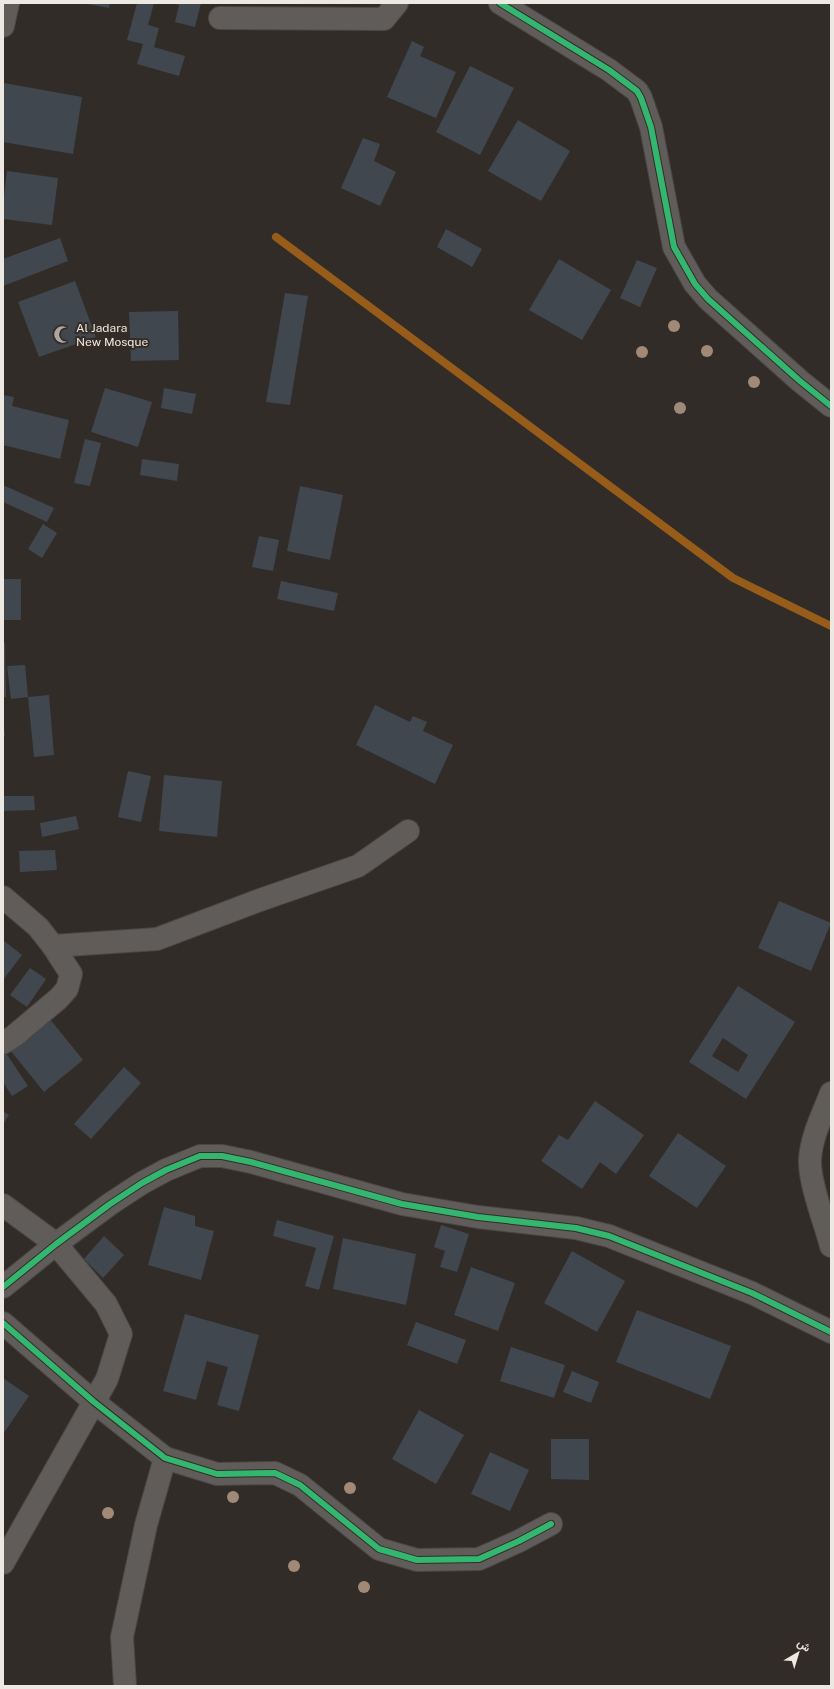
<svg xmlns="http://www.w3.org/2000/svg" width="834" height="1689" font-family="'Public Sans',Vazirmatn,sans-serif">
	<rect width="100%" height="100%" fill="#312c28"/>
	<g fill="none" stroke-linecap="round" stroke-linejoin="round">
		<!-- stream -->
		<path stroke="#975c1a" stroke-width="8" d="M276 237 733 578 831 626"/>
	</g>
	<!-- building -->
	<g fill="#40474e" fill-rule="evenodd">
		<path d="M82 3H110L109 8Z"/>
		<path d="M137 3H154L148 25 159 28 154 47 185 56 179 76 137 64 143 44 127 40Z"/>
		<path d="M173 3H201L195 27 175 22 179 5Z"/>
		<path d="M412 41 424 47 420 56 456 72 436 118 387 97Z"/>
		<path d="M470 66 514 88 480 155 436 132Z"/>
		<path d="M4 83 82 97 73 154 3 142Z"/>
		<path d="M518 120 570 151 541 201 488 171Z"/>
		<path d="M363 138 380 144 374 161 396 172 380 206 341 188Z"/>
		<path d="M7 171 58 178 52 225 3 219V204Z"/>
		<path d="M446 229 482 249 472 267 437 247Z"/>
		<path d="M60 238 68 261 3 286V259Z"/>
		<path d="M559 259 611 290 582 340 529 310Z"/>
		<path d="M637 260 657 268 640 307 620 298Z"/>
		<path d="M75 281 96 337 39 357 18 302Z"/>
		<path d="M285 293 308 296 290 405 266 402Z"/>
		<path d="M178 311 179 360 131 361 129 312Z"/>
		<path d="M105 388 152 402 138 447 91 432Z"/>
		<path d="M164 388 196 394 192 414 161 408Z"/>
		<path d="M3 395 14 397 12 406 69 420 60 459 3 445Z"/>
		<path d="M85 439 101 443 90 486 74 483Z"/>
		<path d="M142 459 179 464 177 481 140 475Z"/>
		<path d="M3 485 54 508 47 522 3 502Z"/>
		<path d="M300 486 343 495 330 560 287 551Z"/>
		<path d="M43 524 57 533 42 558 28 549Z"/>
		<path d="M259 536 279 540 273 571 252 567Z"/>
		<rect x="3" y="579" width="18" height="41"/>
		<path d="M281 581 338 593 334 611 277 599Z"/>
		<path d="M3 643H5L6 697H3Z"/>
		<path d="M25 665 28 697 11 699 7 666Z"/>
		<path d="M49 695 54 755 34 757 28 697Z"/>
		<path d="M375 705 410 722 413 716 427 722 423 731 453 745 435 784 356 745Z"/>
		<path d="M3 719 5 736H3Z"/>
		<path d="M128 771 151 776 141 822 118 817Z"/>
		<path d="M164 775 222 781 217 837 159 831Z"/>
		<path d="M3 796H34L35 810 3 811Z"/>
		<path d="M76 816 79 829 42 837 40 823Z"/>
		<path d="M55 850 57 870 20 872 19 851Z"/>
		<path d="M779 901 831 923 811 971 758 948Z"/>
		<path d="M3 940 22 955 3 980Z"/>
		<path d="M30 968 46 979 27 1007 10 995Z"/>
		<path d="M738 986 795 1022 746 1099 689 1062ZM723 1038 748 1055 738 1072 712 1056Z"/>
		<path d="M49 1018 83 1060 44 1092 10 1050Z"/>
		<path d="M6 1053 28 1086 12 1096 3 1082V1055Z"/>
		<path d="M124 1067 141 1083 91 1139 74 1124Z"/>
		<path d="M595 1101 644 1135 616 1174 600 1162 582 1189 541 1161 559 1135 568 1140Z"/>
		<path d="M3 1111 9 1115 3 1124Z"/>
		<path d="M678 1133 726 1166 697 1208 649 1176Z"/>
		<path d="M164 1207 195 1216V1226L214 1231 201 1280 148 1265Z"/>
		<path d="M277 1220 334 1236 319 1290 305 1286 316 1248 273 1236Z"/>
		<path d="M441 1225 469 1234 457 1272 440 1267 445 1251 434 1247Z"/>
		<path d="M104 1236 124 1255 103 1278 84 1259Z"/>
		<path d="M343 1238 416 1254 406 1305 333 1289Z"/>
		<path d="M572 1251 625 1281 597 1332 544 1303Z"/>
		<path d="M471 1267 515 1283 498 1331 454 1315Z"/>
		<path d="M637 1310 731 1346 710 1399 616 1362Z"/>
		<path d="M185 1314 259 1335 239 1411 217 1405 228 1367 207 1361 196 1400 163 1391Z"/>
		<path d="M416 1322 466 1340 457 1364 407 1345Z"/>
		<path d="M511 1347 565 1365 554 1398 500 1381Z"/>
		<path d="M572 1371 599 1382 591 1403 563 1392Z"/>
		<path d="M3 1378 29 1396 3 1434Z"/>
		<path d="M419 1410 464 1435 436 1484 392 1459Z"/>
		<path d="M551 1439H589V1480L551 1479Z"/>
		<path d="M490 1452 529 1470 510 1511 471 1494Z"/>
	</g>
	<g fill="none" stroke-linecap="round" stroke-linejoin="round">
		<defs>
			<g id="minor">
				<path d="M500 3 609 70 637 91 641 98 651 127 674 247 695 284 708 299 800 381 831 406"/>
				<path d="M220 18 384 19 397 3"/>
				<path d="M3 26 8 3"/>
				<path d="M3 897 38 927 53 946 71 974 67 989 58 999 14 1036 3 1043"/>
				<path d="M53 946 157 939 260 900 358 866 408 831"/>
				<path d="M831 1093C823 1114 811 1137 810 1160 809 1182 825 1223 831 1246"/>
				<path d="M3 1205 56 1244 106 1304 121 1334 107 1379 3 1563"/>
				<path d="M3 1287 56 1244 110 1204 142 1183 166 1170 200 1156H222L251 1162 402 1204 478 1217 576 1228 609 1236 752 1293 831 1332"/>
				<path d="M3 1323 94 1402 165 1458 217 1474 275 1473 300 1485 379 1549 417 1560 479 1559 519 1541 551 1524"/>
				<path d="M125 1686 122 1637 146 1525 165 1458"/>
			</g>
		</defs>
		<!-- minor casing -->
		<use href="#minor" stroke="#4c4744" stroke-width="24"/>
		<!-- minor -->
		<use href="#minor" stroke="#605c59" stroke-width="22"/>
		<defs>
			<g id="cycleway">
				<path d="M500 3 609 70 637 91 641 98 651 127 674 247 695 284 708 299 800 381 831 406"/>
				<path d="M3 1287 56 1244 110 1204 142 1183 166 1170 200 1156H222L251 1162 402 1204 478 1217 576 1228 609 1236 752 1293 831 1332"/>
				<path d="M3 1323 94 1402 165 1458 217 1474 275 1473 300 1485 379 1549 417 1560 479 1559 519 1541 551 1524"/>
			</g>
		</defs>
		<!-- cycleway casing -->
		<use href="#cycleway" stroke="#352c24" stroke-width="8"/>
		<!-- cycleway -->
		<use href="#cycleway" stroke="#33b770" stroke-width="6"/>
	</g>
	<!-- trees -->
	<g fill="#a08976">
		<circle cx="674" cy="326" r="6"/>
		<circle cx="707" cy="351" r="6"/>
		<circle cx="642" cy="352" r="6"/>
		<circle cx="754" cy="382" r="6"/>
		<circle cx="680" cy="408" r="6"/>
		<circle cx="350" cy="1488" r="6"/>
		<circle cx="233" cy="1497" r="6"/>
		<circle cx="108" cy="1513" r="6"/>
		<circle cx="294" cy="1566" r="6"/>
		<circle cx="364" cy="1587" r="6"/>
	</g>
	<!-- icons -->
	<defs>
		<symbol id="mosque-bare" viewBox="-9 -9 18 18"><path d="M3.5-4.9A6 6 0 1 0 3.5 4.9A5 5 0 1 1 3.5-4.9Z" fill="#aca6a2" stroke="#352c24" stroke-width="2.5" paint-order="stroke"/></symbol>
	</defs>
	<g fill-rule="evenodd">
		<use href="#mosque-bare" x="50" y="322" width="25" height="25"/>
	</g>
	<g text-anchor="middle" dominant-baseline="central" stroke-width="4" stroke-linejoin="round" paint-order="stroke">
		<!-- poi labels -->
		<g font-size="12" fill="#eee8e3" stroke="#352c24" text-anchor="start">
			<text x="76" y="328">Al Jadara<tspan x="76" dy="14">New Mosque</tspan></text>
		</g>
	</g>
	<!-- border -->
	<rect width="834" height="1689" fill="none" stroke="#eee8e3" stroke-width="8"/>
	<!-- north arrow -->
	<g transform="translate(798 1653) rotate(38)" stroke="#352c24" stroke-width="3" paint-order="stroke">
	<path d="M0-3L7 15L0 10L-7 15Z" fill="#eee8e3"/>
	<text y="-6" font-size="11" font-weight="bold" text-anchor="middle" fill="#eee8e3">ش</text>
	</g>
</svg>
